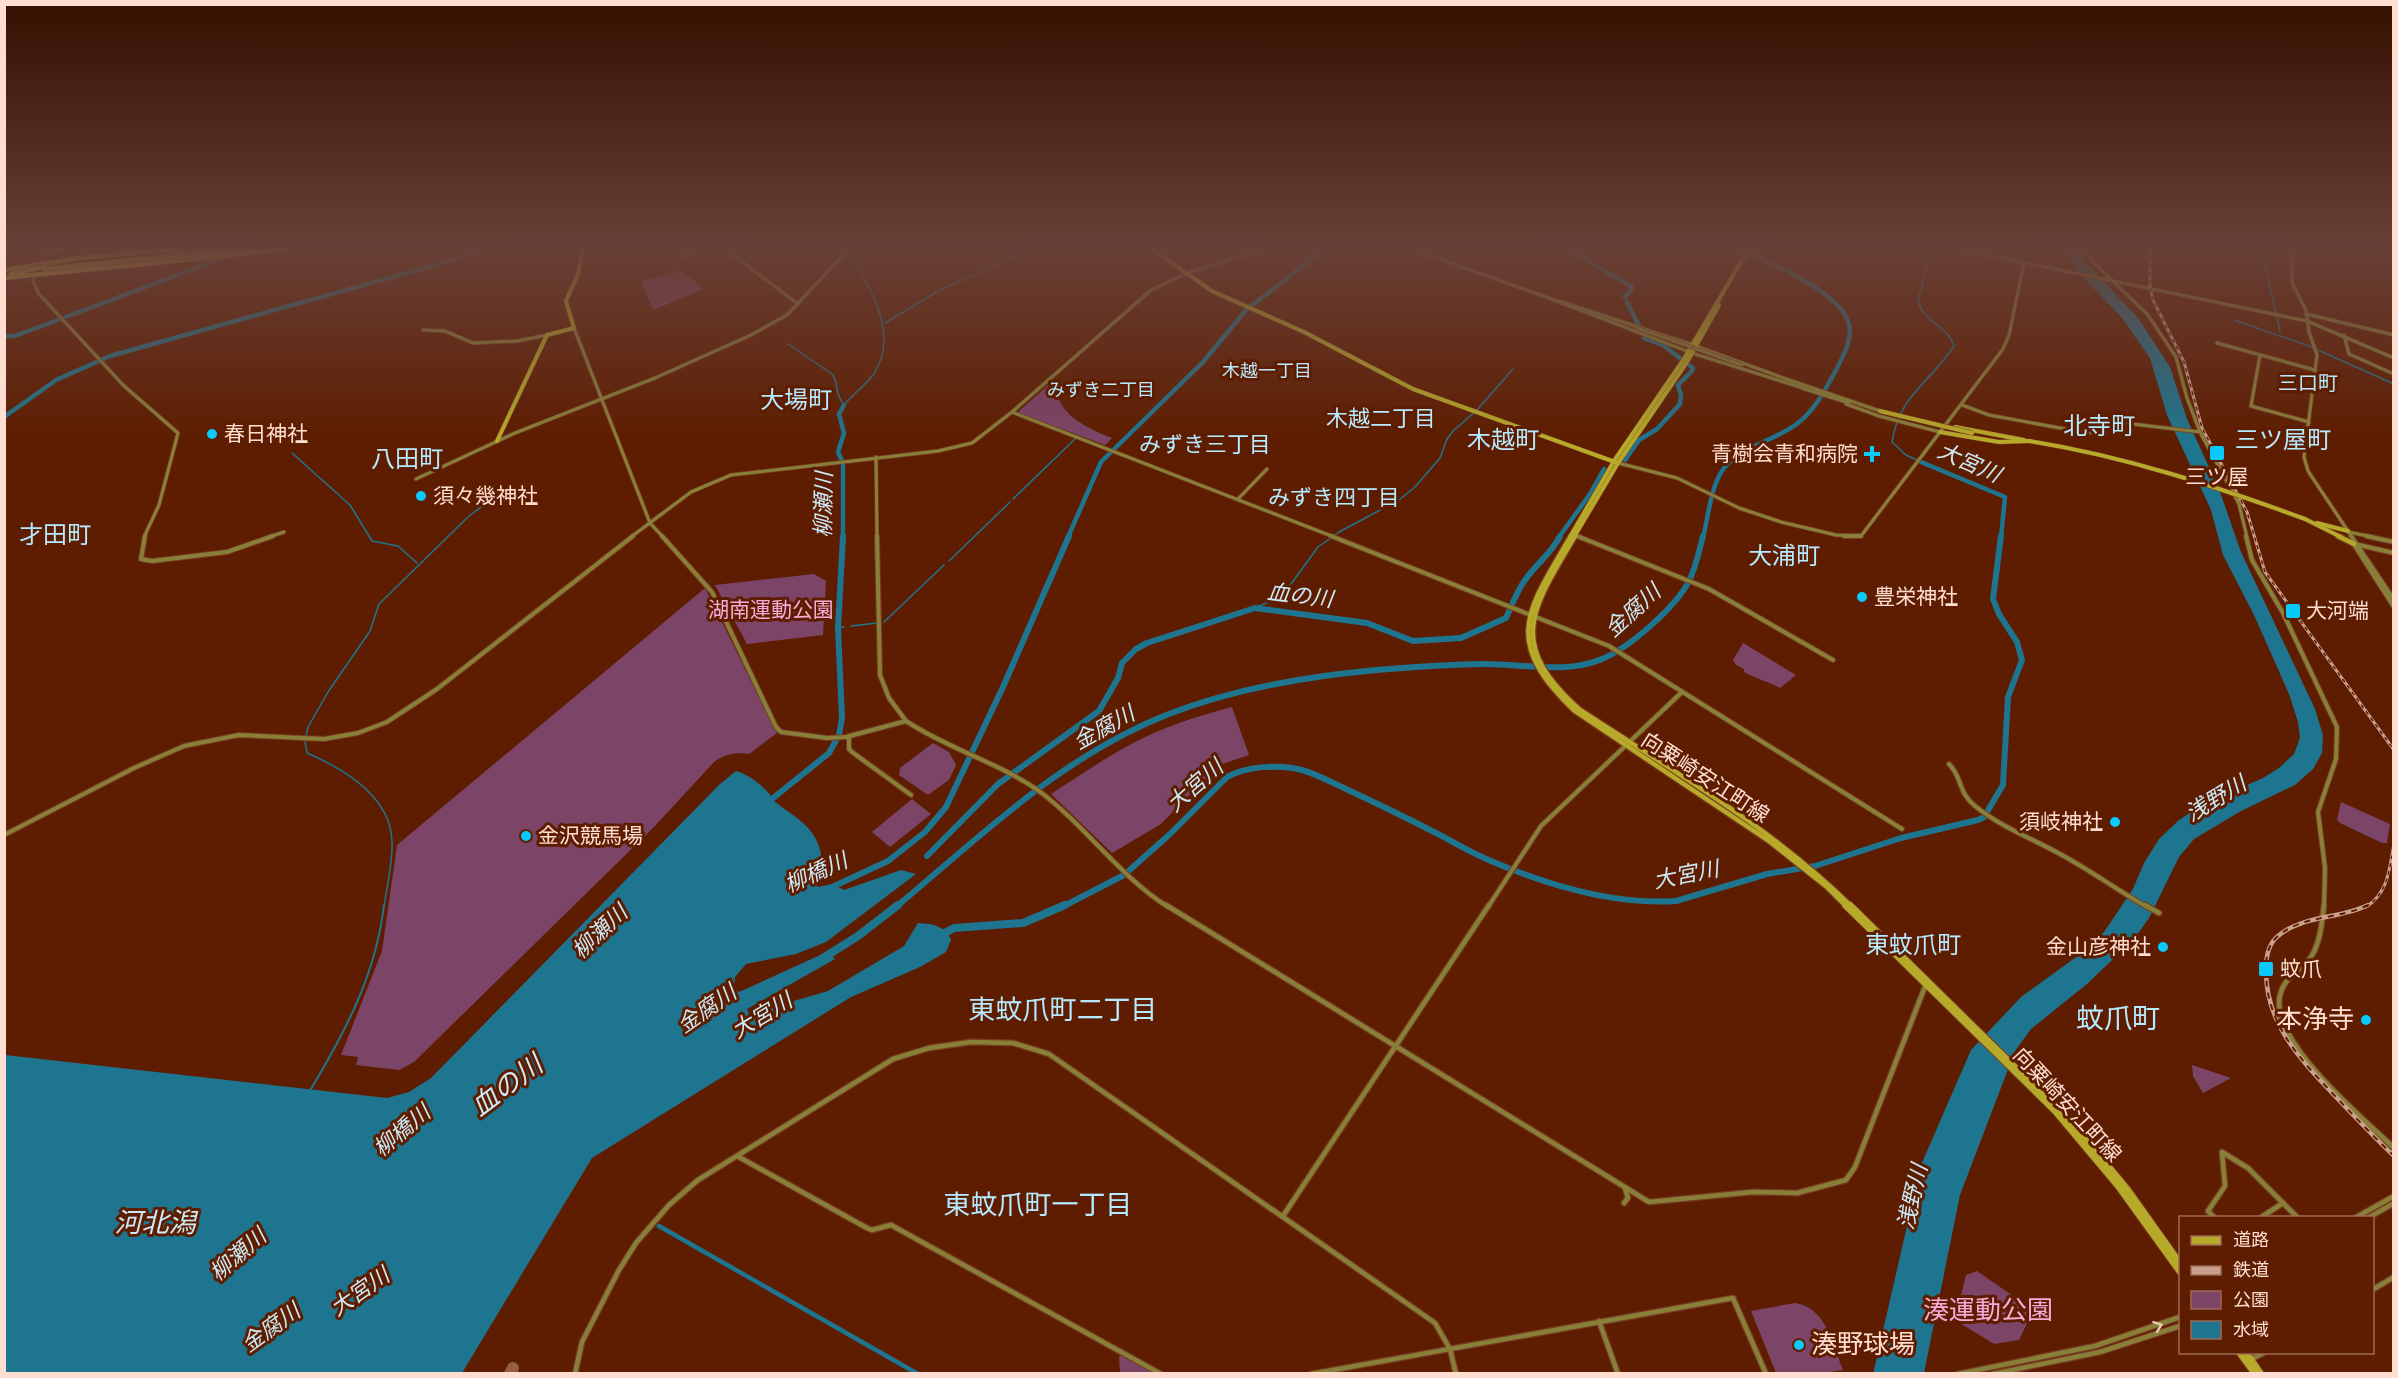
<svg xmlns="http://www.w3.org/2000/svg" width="2398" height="1378" font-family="'Alegreya Sans','Noto Sans JP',sans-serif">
	<rect width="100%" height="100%" fill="#5e1d00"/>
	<!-- green -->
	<g fill="#7c4467">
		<path d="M680 270 704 289 653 310 641 281Z"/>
		<path d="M1054 380C1056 414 1084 427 1112 438L1105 445 1019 413V411Z"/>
		<path d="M814 574 826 581 823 635 747 644 715 585Z"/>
		<path d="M705 588 777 733 749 754C736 752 725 754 714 762L654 827 414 1062 399 1070 356 1065 358 1057 341 1055 382 951 397 845Z"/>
		<path d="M1743 643 1796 675 1780 688C1770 682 1756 679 1744 672V669L1736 665 1733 660Z"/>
		<path d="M1232 707 1249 755 1219 765 1161 824 1112 853 1051 794C1084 773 1117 749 1154 733 1179 722 1205 714 1232 707Z"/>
		<path d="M933 743 949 752 956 765 949 780 928 795 899 775 900 768Z"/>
		<path d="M912 799 931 814 890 847 872 832Z"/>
		<path d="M2341 802 2390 824 2387 843H2382L2340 823 2337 820Z"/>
		<path d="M2192 1065 2231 1078 2203 1093 2193 1076Z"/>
		<path d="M1977 1271 2023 1303 2030 1317 2019 1340 1994 1344 1955 1320 1966 1275Z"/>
		<path d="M1795 1303C1826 1307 1833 1345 1843 1370L1824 1373H1776L1751 1311Z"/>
		<path d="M1121 1355 1154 1373H1120L1119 1357Z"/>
	</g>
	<!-- water -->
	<g fill="#1e758f">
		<path d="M2062 248H2078L2082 258 2093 270 2138 318 2170 367 2187 419 2219 489 2241 552 2315 709 2323 735 2322 753 2313 769 2295 785 2241 811 2194 839 2179 857 2149 918 2134 939 2087 984 2031 1029 2015 1051 1960 1195 1924 1373 1873 1374 1921 1165 1971 1050 2021 997 2079 955 2104 932 2133 889 2144 863 2159 839 2178 821 2198 807 2263 778 2279 768 2294 754 2300 738 2298 722 2289 694 2254 615 2223 555 2211 510 2167 415 2150 358 2122 318 2084 278Z"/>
		<path d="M736 771C749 774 768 789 774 801 795 818 815 825 821 854 822 861 827 865 826 872L813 882 818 887 832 884 844 890 901 870 916 874 826 942 796 954 746 964 735 977 734 989 739 992 827 952 835 959 747 1009 749 1014 828 991 904 946 918 923C933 924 944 925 951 940L946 952 920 967 851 997 592 1158 462 1373H5V1055L387 1098 409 1092 431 1078 720 784Z"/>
	</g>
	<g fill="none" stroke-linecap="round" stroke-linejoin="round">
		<!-- stream-far1 -->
		<g stroke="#1e758f" stroke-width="1.5">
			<path d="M2261 248 2276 314"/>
			<path d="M2277 317 2280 332"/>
			<path d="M2234 320 2309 346 2394 384"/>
			<path d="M885 323 940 290 1034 248"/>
			<path d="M788 344 832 374C840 384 833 391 844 405 853 394 865 386 873 375 902 333 867 287 849 249"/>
			<path d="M292 453 350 505 372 541 398 546 417 563"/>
			<path d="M1921 462 1906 455 1892 442C1899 395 1930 383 1954 346 1948 325 1922 322 1918 300L1932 248"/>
			<path d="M1013 499 1076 438"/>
			<path d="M468 517 497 495"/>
			<path d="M949 561 1010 502"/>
			<path d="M1255 608 1275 599 1291 584 1318 547 1339 532 1399 500 1415 487 1440 458 1447 439 1453 431 1476 411 1513 369"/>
			<path d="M884 622 944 565"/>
			<path d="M851 626 877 623"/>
			<path d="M838 628 844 627"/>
			<path d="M384 907C387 885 393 863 392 842 391 796 344 769 307 753L305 742 308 727 328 692 370 631 379 604 467 518"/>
		</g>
		<!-- stream -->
		<path stroke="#1e758f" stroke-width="2" d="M311 1089C346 1030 376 974 384 905"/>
		<!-- canal -->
		<path stroke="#1e758f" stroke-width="4.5" d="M659 1226 918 1374"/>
		<!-- river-far2 -->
		<g stroke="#1e758f" stroke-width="4.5">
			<path d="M1566 248 1632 287"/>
			<path d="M1625 297 1631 290"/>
			<path d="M1627 302 1639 326"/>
			<path d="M4 336H15L234 254"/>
			<path d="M1644 338 1663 345 1681 359"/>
			<path d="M4 417 56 380 110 356 432 266 487 248"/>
			<path d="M1625 460 1639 440 1657 429 1680 404 1681 395 1678 385 1692 371 1693 368 1689 365"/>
			<path d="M1921 462 2005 497 2001 537"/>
			<path d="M843 537V463L838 452 844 433 839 414 844 405"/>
			<path d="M1068 537 1101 462 1203 362 1246 310 1326 248"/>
			<path d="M1559 537 1590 494 1604 469"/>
			<path d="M1703 537C1709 515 1710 487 1724 468 1743 445 1775 441 1798 423 1815 410 1825 390 1835 372 1842 358 1853 340 1849 324 1840 291 1767 261 1738 248"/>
		</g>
		<!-- river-far1 -->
		<g stroke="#1e758f" stroke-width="6">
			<path d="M767 803 829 753 839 735 842 718 838 628 843 536"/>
			<path d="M927 856 998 784 1099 711 1118 678 1122 663 1136 649 1147 643 1255 608 1367 623 1413 641 1461 638 1506 618C1512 605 1517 591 1525 580 1536 564 1552 553 1560 536"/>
			<path d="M830 888 888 861 925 832 946 807 1003 687 1069 536"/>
			<path d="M896 907C982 835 1063 755 1169 714 1263 677 1380 667 1480 664 1520 663 1565 675 1602 659 1629 648 1676 607 1689 581 1696 567 1699 551 1703 536"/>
			<path d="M1062 907 1124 875 1170 834 1227 777C1247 766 1280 764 1302 770 1316 774 1331 782 1344 788 1376 803 1407 818 1438 834 1455 843 1473 854 1491 861 1547 885 1615 905 1676 901L1767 874 1815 866 1901 838 1978 820 1984 817 2003 785 2008 697 2022 660 2017 642 1999 614 1993 599 2001 536"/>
		</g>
		<!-- river -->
		<g stroke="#1e758f" stroke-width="8">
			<path d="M941 935 954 928 1023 923 1065 905"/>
			<path d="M823 958 858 936 898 905"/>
		</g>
		<!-- taxiway -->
		<path stroke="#945e46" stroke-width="12" d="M510 1374 513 1368"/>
		<defs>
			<g id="tertiary-far2">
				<path d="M724 248 798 304"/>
				<path d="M1409 248 1535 293"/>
				<path d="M1953 248 2307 321 2394 358"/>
				<path d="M2085 248 2093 262 2148 315 2176 357 2187 398 2200 432 2239 504 2247 537"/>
				<path d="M2291 248 2292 283 2306 310 2309 332 2317 355 2304 457 2308 471 2352 537"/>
				<path d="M41 252 72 248"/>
				<path d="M680 257 701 248"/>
				<path d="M36 266 33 281 39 294 123 385 178 433 159 505 144 537"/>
				<path d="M1533 292 1692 353 1803 388"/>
				<path d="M1559 301 1693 345 1789 380"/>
				<path d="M2306 314 2394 335"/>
				<path d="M574 328 650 523 663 537"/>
				<path d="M423 330 445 331 473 343 517 341 547 335"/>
				<path d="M2344 335 2349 354 2394 374"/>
				<path d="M2217 343 2315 370"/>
				<path d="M2260 355 2251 406 2309 422"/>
				<path d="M1789 380 1880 411"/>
				<path d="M1802 388 1849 403"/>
				<path d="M1846 404 1879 416 1940 432"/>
				<path d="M1962 405 1989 415 2087 433 2095 432 2116 422 2200 432"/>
				<path d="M1012 412 1334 537"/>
				<path d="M876 457 877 537"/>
				<path d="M1618 463 1677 478 1739 508 1781 522 1836 535 1861 536 2003 349 2009 335 2024 263"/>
				<path d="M416 479 515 433 655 378 751 335 787 315 850 248"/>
				<path d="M1238 499 1267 469"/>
				<path d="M1386 500 1395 508"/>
				<path d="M2348 532 2373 537"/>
				<path d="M1575 535 1581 537"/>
				<path d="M269 537 284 532"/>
				<path d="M631 537 691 492 731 475 938 451 972 443 1012 412 1151 290 1190 272 1267 248"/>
			</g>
			<g id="tertiary-far1">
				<path d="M145 536 141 559 152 561 227 552 273 536"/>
				<path d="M662 536 712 592 776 727 781 732 827 738 846 737 906 721C948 749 998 762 1039 791 1086 826 1119 876 1168 907"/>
				<path d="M877 536 880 675 889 698 906 721"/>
				<path d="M1331 536 1609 646 1902 829"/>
				<path d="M1577 536 1709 589 1833 660"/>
				<path d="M1844 536H1861"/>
				<path d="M2246 536 2252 560 2283 613 2337 727 2336 759 2318 812 2325 868 2324 907"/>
				<path d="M2351 536 2394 600"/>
				<path d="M2366 536 2394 542"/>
				<path d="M2353 543 2394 607"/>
				<path d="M2359 545 2394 553"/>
				<path d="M849 737V749L852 752 911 795"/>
				<path d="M1949 764C1963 778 1957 791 1975 806 2001 827 2031 838 2060 854 2090 870 2117 890 2147 907"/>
				<path d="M4 835 134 768 184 746 239 735 324 739 358 733 387 722 437 689 633 536"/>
				<path d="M1488 907 1541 826 1682 692"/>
			</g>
			<g id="tertiary">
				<path d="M1166 905 1649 1202 1753 1192 1797 1193 1846 1180 1855 1167 1926 984"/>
				<path d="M2145 905 2159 913"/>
				<path d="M2324 905C2322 923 2320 947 2308 961 2299 971 2285 978 2281 992 2264 1037 2363 1118 2394 1148"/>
				<path d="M737 1156 867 1228 872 1230 891 1225 1161 1374"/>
				<path d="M1624 1203 1628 1198 1625 1188"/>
				<path d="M1283 1216 1489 905"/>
				<path d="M2215 1218 2208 1211 2225 1186 2222 1152 2248 1168 2298 1218"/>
				<path d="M2260 1218 2283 1203"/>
				<path d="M2355 1218 2394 1196"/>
				<path d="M2368 1218 2394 1203"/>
				<path d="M2372 1290 2394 1277"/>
				<path d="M1599 1321 1618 1374"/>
				<path d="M2250 1360 2265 1352"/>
				<path d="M575 1374 582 1342 619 1270 636 1243 669 1205 698 1180 893 1059 929 1048 971 1042 1013 1043 1049 1054 1435 1323 1450 1349 1456 1374"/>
				<path d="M1311 1374 1733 1298 1766 1374"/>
				<path d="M1958 1374 2095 1346 2180 1317"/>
				<path d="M1993 1374 2100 1352 2180 1326"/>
			</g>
			<g id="secondary-far2">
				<path d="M1151 248 1212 291 1304 332 1413 389 1615 462"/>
				<path d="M1955 427 2024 440"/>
				<path d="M1940 432 1999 442 2029 441"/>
				<path d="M497 441 547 335 574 328 566 301 578 274 583 248"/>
				<path d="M2305 519 2341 537"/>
				<path d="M2317 523 2348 531"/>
				<path d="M1570 537 1614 461 1684 359 1749 248"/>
				<path d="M1574 537 1618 463 1687 362 1719 305"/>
			</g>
			<g id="secondary-far1">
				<path d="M1571 536C1527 611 1501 641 1575 711L1769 841 1827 887 1847 907"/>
				<path d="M1575 536C1532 609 1505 643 1580 710 1673 771 1772 828 1852 907"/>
				<path d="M2338 536 2354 544"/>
			</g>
			<g id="secondary">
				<path d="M1845 905 2055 1111 2118 1186 2180 1272"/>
				<path d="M1850 905 2075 1126 2128 1190 2180 1263"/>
				<path d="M2239 1352 2255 1374"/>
				<path d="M2246 1352 2261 1374"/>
			</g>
			<g id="trunk">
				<path d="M196 250 210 248"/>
				<path d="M236 250 257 248"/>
				<path d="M43 269 220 251"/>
				<path d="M4 270 80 258 185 248"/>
				<path d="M11 274 27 271"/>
				<path d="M4 278C99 268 193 260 288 248"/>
			</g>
		</defs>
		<!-- tertiary-far2 casing -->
		<use href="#tertiary-far2" stroke="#783c21" stroke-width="4.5"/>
		<!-- tertiary-far1 casing -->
		<use href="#tertiary-far1" stroke="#783c21" stroke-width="6"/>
		<!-- tertiary casing -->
		<use href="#tertiary" stroke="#783c21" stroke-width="7"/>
		<!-- secondary-far2 casing -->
		<use href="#secondary-far2" stroke="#783c21" stroke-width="5"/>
		<!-- secondary-far1 casing -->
		<use href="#secondary-far1" stroke="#783c21" stroke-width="7"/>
		<!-- secondary casing -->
		<use href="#secondary" stroke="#783c21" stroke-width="8"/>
		<!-- trunk casing -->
		<use href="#trunk" stroke="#783c21" stroke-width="6"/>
		<!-- tertiary-far2 -->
		<use href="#tertiary-far2" stroke="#888039" stroke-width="3"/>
		<!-- tertiary-far1 -->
		<use href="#tertiary-far1" stroke="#888039" stroke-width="4"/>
		<!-- tertiary -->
		<use href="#tertiary" stroke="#888039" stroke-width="4.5"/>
		<!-- secondary-far2 -->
		<use href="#secondary-far2" stroke="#b7a929" stroke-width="4"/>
		<!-- secondary-far1 -->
		<use href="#secondary-far1" stroke="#b7a929" stroke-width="4.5"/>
		<!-- secondary -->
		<use href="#secondary" stroke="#b7a929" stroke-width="6"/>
		<!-- trunk -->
		<use href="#trunk" stroke="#e7d850" stroke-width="4.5"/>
		<defs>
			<g id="rail-far1">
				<path d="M2150 248V287L2153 300 2184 362 2202 428 2247 512 2265 572 2394 750"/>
				<path d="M2366 907C2389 892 2389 869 2394 844"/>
			</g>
			<path id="rail" d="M2368 905C2341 919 2302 915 2278 936 2268 944 2266 957 2266 969 2265 1024 2301 1060 2336 1097 2355 1117 2374 1137 2394 1156"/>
		</defs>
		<!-- rail-far1 casing -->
		<use href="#rail-far1" stroke="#ca9f8d" stroke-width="3"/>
		<!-- rail casing -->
		<use href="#rail" stroke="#ca9f8d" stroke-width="4.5"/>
		<!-- rail-far1 -->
		<use href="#rail-far1" stroke="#5e1d00" stroke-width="1.5" stroke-dasharray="4" stroke-linecap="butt"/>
		<!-- rail -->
		<use href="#rail" stroke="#5e1d00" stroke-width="2" stroke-dasharray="6" stroke-linecap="butt"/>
		<defs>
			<path id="tertiary-bridge" d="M1637 328 1742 365"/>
			<g id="secondary-bridge">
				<path d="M1880 411 1972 433"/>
				<path d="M2029 441C2124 456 2215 486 2305 519"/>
			</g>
			<g id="trunk-bridge">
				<path d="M174 258 211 255 240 248"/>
				<path d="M27 270 43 267"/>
			</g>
		</defs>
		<!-- tertiary-bridge casing -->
		<use href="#tertiary-bridge" stroke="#783c21" stroke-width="4.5" stroke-linecap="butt"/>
		<!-- secondary-bridge casing -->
		<use href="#secondary-bridge" stroke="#783c21" stroke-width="5" stroke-linecap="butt"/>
		<!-- trunk-bridge casing -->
		<use href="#trunk-bridge" stroke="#783c21" stroke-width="6" stroke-linecap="butt"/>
		<!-- tertiary-bridge -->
		<use href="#tertiary-bridge" stroke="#888039" stroke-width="3"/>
		<!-- secondary-bridge -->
		<use href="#secondary-bridge" stroke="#b7a929" stroke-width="4"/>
		<!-- trunk-bridge -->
		<use href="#trunk-bridge" stroke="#e7d850" stroke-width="4.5"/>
	</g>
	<!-- one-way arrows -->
	<defs><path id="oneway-chevron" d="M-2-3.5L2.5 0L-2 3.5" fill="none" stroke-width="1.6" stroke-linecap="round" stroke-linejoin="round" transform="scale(1.5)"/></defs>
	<use stroke="#e7cbb3" href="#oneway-chevron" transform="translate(2158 1326) rotate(-20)"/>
	<!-- sky -->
	<linearGradient id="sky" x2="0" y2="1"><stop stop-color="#341000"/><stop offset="0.56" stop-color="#684037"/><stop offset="1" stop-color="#684037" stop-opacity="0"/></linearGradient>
	<rect width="2398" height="441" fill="url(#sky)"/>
	<!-- markers -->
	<g fill="#09cafa" stroke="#5e1d00" stroke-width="2">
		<circle cx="212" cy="434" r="6"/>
		<rect x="2209" y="445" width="16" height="16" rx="3"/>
		<path d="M1869 445h6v6h6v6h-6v6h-6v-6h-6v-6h6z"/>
		<circle cx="421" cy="496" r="6"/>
		<circle cx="1862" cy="597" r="6"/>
		<rect x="2285" y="603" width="16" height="16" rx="3"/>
		<circle cx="2115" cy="822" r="6"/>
		<circle cx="526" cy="836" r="6"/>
		<circle cx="2163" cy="947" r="6"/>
		<rect x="2258" y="961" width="16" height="16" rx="3"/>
		<circle cx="2366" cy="1020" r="6"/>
		<circle cx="1799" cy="1345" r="6"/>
	</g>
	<g text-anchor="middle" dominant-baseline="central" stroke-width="6" stroke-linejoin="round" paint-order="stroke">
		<!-- far-neighbourhood labels -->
		<g font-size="18" fill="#b6eafe" stroke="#5e1d00">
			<text x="1267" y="372">木越一丁目</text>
			<text x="1101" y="391">みずき二丁目</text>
		</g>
		<!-- far-quarter labels -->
		<g font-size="20" fill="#b6eafe" stroke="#5e1d00">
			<text x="2308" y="384">三口町</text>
		</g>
		<!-- poi labels -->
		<g font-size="21" fill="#ffded1" stroke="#5e1d00" text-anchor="start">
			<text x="224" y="434">春日神社</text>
			<text x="1858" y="454" text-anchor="end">青樹会青和病院</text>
			<text x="2217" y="477" text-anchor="middle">三ツ屋</text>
			<text x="433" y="496">須々幾神社</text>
			<text x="1874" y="597">豊栄神社</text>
			<text x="2306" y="611">大河端</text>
			<text x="2103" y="822" text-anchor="end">須岐神社</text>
			<text x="538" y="836">金沢競馬場</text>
			<text x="2151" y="947" text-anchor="end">金山彦神社</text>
			<text x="2280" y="969">蚊爪</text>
		</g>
		<!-- park labels -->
		<g font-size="21" fill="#f6aad8" stroke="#5e1d00">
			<text x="771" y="610">湖南運動公園</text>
		</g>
		<!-- street labels -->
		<g font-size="21" fill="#ffded1" stroke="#5e1d00">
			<text transform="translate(1705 778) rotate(33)">向粟崎安江町線</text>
			<text transform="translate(2067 1105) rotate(47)">向粟崎安江町線</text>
		</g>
		<!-- neighbourhood labels -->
		<g font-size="22" fill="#b6eafe" stroke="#5e1d00">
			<text x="1381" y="419">木越二丁目</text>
			<text x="1205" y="445">みずき三丁目</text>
			<text x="1334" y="498">みずき四丁目</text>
		</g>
		<!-- water labels -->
		<g font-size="22" font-style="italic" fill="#cceaf6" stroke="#5e1d00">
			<text transform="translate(1969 463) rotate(24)">大宮川</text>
			<text transform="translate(824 505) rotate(-89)">柳瀬川</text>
			<text transform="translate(1300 596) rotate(7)">血の川</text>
			<text transform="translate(1633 611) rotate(-42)">金腐川</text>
			<text transform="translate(1104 728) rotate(-29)">金腐川</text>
			<text transform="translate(1195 786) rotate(-41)">大宮川</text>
			<text transform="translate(2216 799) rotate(-31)">浅野川</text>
			<text transform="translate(816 873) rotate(-24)">柳橋川</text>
			<text transform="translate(1686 875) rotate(-11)">大宮川</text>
			<text transform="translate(600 932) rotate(-43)">柳瀬川</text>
			<text transform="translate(707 1009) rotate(-35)">金腐川</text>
			<text transform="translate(762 1016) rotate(-31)">大宮川</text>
			<text transform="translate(402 1131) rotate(-40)">柳橋川</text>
			<text transform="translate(1913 1197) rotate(-77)">浅野川</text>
			<text transform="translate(238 1255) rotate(-41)">柳瀬川</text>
			<text transform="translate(360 1292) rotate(-35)">大宮川</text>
			<text transform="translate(271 1328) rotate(-36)">金腐川</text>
		</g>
		<!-- quarter labels -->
		<g font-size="24" fill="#b6eafe" stroke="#5e1d00">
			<text x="796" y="401">大場町</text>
			<text x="2099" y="427">北寺町</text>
			<text x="1503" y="441">木越町</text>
			<text x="2283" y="441">三ツ屋町</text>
			<text x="407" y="460">八田町</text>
			<text x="55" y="536">才田町</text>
			<text x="1784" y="557">大浦町</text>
			<text x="1913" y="946">東蚊爪町</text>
		</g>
		<!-- near-poi labels -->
		<g font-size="26" fill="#ffded1" stroke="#5e1d00" text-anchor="end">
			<text x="2354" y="1020">本浄寺</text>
			<text x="1811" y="1345" text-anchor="start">湊野球場</text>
		</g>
		<!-- near-park labels -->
		<g font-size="26" fill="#f6aad8" stroke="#5e1d00">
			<text x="1988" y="1311">湊運動公園</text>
		</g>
		<!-- near-neighbourhood labels -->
		<g font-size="27" fill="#b6eafe" stroke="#5e1d00">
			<text x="1063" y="1010">東蚊爪町二丁目</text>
			<text x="1038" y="1205">東蚊爪町一丁目</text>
		</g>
		<!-- near-water labels -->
		<g font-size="27" font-style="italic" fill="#cceaf6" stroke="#5e1d00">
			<text transform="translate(507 1086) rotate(-37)">血の川</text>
			<text x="155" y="1223">河北潟</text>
		</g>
		<!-- near-quarter labels -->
		<g font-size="28" fill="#b6eafe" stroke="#5e1d00">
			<text x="2118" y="1020">蚊爪町</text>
		</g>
	</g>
	<!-- border -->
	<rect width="2398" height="1378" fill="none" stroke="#ffded1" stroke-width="12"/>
	<!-- legend -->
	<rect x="2179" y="1216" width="195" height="138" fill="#5e1d00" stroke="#9e6a54" stroke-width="1.5"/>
	<rect x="2191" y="1236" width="30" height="9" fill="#b7a929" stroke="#9e6a54" stroke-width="1.5"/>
	<text x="2233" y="1246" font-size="18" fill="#ffded1">道路</text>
	<rect x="2191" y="1266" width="30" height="9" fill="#ca9f8d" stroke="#9e6a54" stroke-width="1.5"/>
	<text x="2233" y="1276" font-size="18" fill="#ffded1">鉄道</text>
	<rect x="2191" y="1291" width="30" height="18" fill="#7c4467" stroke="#9e6a54" stroke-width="1.5"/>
	<text x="2233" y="1306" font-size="18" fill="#ffded1">公園</text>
	<rect x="2191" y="1321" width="30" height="18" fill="#1e758f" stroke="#9e6a54" stroke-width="1.5"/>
	<text x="2233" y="1336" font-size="18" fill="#ffded1">水域</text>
</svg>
